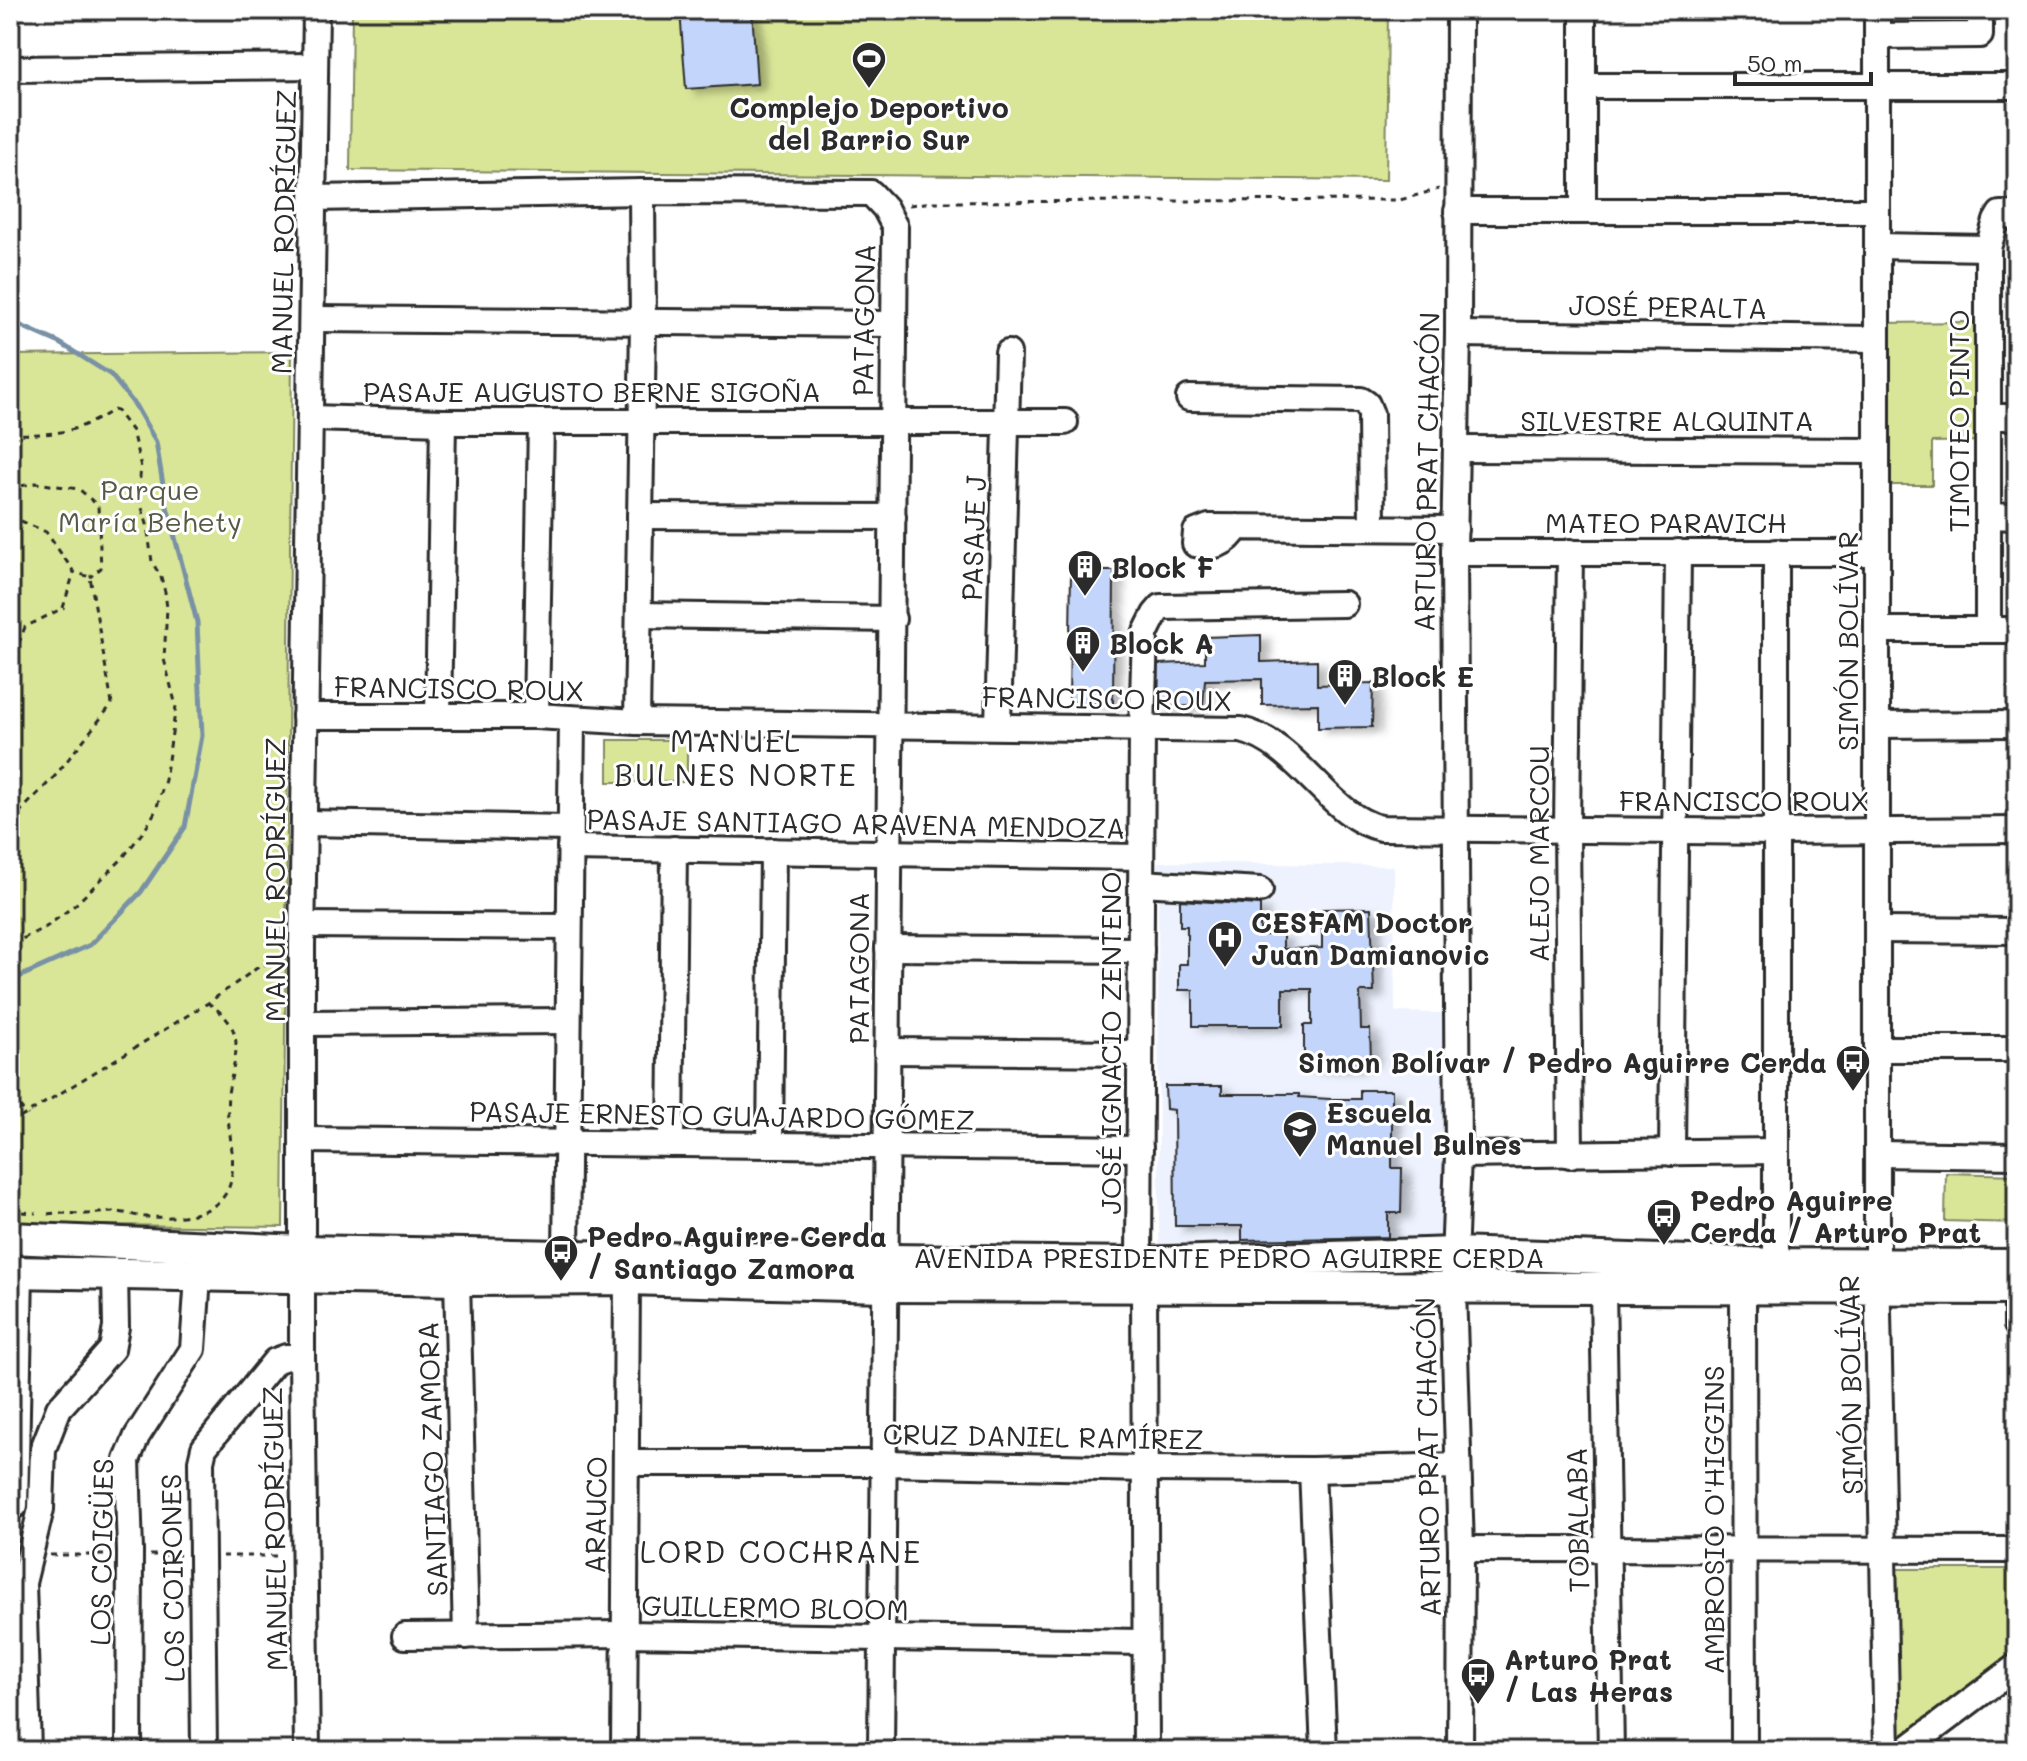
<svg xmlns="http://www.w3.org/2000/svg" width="2027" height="1761" font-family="Mali,sans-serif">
	<defs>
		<filter id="shadow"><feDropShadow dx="9" dy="5" stdDeviation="4" flood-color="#0004"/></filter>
	</defs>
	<rect width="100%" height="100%" fill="#fff"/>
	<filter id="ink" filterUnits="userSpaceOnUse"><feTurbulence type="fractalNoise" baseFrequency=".0125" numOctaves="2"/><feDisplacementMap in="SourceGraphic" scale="16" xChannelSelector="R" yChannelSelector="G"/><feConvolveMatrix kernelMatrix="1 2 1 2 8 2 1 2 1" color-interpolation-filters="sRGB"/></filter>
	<g filter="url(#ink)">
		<!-- built -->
		<path fill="#edf2fe" d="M1158 862 1394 866 1395 1012 1442 1013 1444 1243 1159 1247Z"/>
		<!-- green -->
		<g fill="#d9e698" stroke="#828862" stroke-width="2">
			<path d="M352 10H1388L1386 180 350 170Z"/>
			<path d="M1975 322V351H1982L1983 441 1932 442V485H1885L1883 323Z"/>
			<path d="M292 352 283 1227 10 1224V355Z"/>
			<rect x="608" y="740" width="79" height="42"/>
			<path d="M1946 1173 2017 1175V1223L1945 1221Z"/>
			<path d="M1897 1569H2017V1648L1900 1742Z"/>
		</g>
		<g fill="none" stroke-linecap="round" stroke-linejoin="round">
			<!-- stream -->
			<path stroke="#7991a5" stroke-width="5" d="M10 321 60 343 111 375 135 405 156 442 166 503 197 622 202 736 185 827 141 892 90 945 10 981"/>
		</g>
		<!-- building -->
		<g fill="#c3d5fa" stroke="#2b2b2b" stroke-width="2" filter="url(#shadow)">
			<path d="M680 10H752L757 84 686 89Z"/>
			<path d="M1071 571H1114L1113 703 1069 701Z"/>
			<path d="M1261 635V662L1317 660V685L1373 683 1372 727 1318 728V704L1262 705V679L1205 680 1203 706 1158 707 1159 664 1205 662V637Z"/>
			<path d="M1180 900 1260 905V935H1283V949L1322 948V909L1371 908 1374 992H1360L1361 1029H1370L1371 1060H1356V1066H1304V1025H1312V989H1283V1026H1193V990H1179V964H1187V926H1180Z"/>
			<path d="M1165 1086H1222V1094H1299V1097L1330 1099H1360V1090H1392V1168H1402L1401 1213H1388V1237L1242 1240V1226H1175L1174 1110 1166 1109Z"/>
		</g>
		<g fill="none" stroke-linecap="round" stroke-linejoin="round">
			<defs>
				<g id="minor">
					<path d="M1459 10 1458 334 1454 553 1458 1155 1453 1288 1461 1549 1460 1751"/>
					<path d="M1583 10V211"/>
					<path d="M1877 10V1264L1887 1751"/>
					<path d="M1877 36 1980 35V10"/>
					<path d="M10 69 315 66"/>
					<path d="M1583 86H2017"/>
					<path d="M315 198 642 192 871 193 885 208 895 227 881 1751"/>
					<path d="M1457 211H1877"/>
					<path d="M1877 246 1988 248"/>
					<path d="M313 319 893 324"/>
					<path d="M1458 334 1877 339"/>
					<path d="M1189 398 1361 400 1367 404 1371 414 1372 528"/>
					<path d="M1989 417H2017"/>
					<path d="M311 418 443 422H1065"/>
					<path d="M1457 449 1877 451"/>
					<path d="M640 516 893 517"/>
					<path d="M1989 516 2017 517"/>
					<path d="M1237 527C1228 544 1213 549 1195 544L1196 532 1209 527 1455 529"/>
					<path d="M1454 553H1877"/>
					<path d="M639 615 893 619"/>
					<path d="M1877 630H2017"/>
					<path d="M1988 630V248L1996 221 2000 214H2008L2017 219"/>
					<path d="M305 716H536L637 722 1241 730C1298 743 1330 818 1381 828L1775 832 2017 830"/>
					<path d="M438 716 443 422"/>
					<path d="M536 716 541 422"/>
					<path d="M637 722 643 322 642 192"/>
					<path d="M998 725 1008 353"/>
					<path d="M1877 725 2017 724"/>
					<path d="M304 823 569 828"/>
					<path d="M570 848 1141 857"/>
					<path d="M1141 883 1260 890"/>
					<path d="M303 925 569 927"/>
					<path d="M1877 930 2017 931"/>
					<path d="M888 948 1141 950"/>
					<path d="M304 1023 568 1021"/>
					<path d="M1877 1049H2017"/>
					<path d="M887 1051 1140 1053"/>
					<path d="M303 1140 1140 1149"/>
					<path d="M671 1144 674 849"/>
					<path d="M770 1145 773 851"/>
					<path d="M1672 1153 1678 552"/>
					<path d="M1877 1154 2017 1156"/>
					<path d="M1458 1155 1776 1151"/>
					<path d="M1570 1155 1567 829 1570 552"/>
					<path d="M566 1256 572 719"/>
					<path d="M1139 1263 1142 728 1145 634 1155 614 1161 607 1344 604"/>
					<path d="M1776 1264V552"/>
					<path d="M457 1280 466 1636"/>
					<path d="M1144 1287 1146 1751"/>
					<path d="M1603 1289 1611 1751"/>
					<path d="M1743 1289 1744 1751"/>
					<path d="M2017 1289V1325"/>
					<path d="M626 1463H885L1144 1469 1312 1470 1458 1466"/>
					<path d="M1312 1470 1324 1751"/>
					<path d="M15 1505 20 1273"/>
					<path d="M1461 1549 2017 1550"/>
					<path d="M405 1636 624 1634 1144 1642"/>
					<path d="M28 1751 23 1583 41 1509 43 1449 59 1408 112 1349 116 1327 115 1274"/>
					<path d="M129 1751 130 1551 127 1460 137 1436 193 1349 198 1277"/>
					<path d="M204 1751 201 1461 204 1448 275 1361 286 1357H302"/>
					<path d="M307 1751 302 1357V946L316 10"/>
					<path d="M624 1751 627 1279"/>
					<path d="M1904 1751 2017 1666"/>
				</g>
				<g id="major">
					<path d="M10 1238 302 1251 566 1256 1139 1263 1455 1253 1776 1264 2017 1265"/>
					<path d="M10 1272 457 1280 627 1279 884 1286 2017 1289"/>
				</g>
			</defs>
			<!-- minor casing -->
			<use href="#minor" stroke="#2b2b2b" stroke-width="30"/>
			<!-- major casing -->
			<use href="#major" stroke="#2b2b2b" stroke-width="36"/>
			<!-- path -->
			<g stroke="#2b2b2b" stroke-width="3" stroke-dasharray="6 6" stroke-linecap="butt">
				<path d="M909 205 934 202 1400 200 1439 189"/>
				<path d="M10 434C54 435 75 434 113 410L117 411 132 431 141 467 138 495 147 524 152 562 161 577 165 592 167 608 164 659 176 706 165 780 156 810 146 828 121 860 75 905 46 927 10 945"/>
				<path d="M10 488 36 483 79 489 98 506 101 568 90 577"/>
				<path d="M10 516 46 532 74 572 63 608 25 627 10 666"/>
				<path d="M10 822 55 776 112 704 90 577 74 572"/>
				<path d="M10 1098 28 1115"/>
				<path d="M10 1124 208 1003 257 968 281 957"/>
				<path d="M10 1211 36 1213"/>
				<path d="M48 1214C61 1212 71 1214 84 1214 94 1214 104 1212 115 1212 125 1212 135 1216 145 1217 177 1218 223 1218 231 1180 237 1150 223 1119 229 1088 237 1050 246 1028 208 1003"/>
				<path d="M50 1555H110"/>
				<path d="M150 1555H182"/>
				<path d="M222 1556H282"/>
			</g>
			<!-- minor -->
			<use href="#minor" stroke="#fff" stroke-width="24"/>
			<!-- major -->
			<use href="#major" stroke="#fff" stroke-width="30"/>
		</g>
	</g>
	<!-- icons -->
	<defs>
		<symbol id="stadium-pin" viewBox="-11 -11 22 30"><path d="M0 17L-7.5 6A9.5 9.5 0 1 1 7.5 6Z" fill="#2b2b2b" stroke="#fff"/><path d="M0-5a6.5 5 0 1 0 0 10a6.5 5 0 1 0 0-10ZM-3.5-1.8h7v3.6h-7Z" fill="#fff"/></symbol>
		<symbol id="building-pin" viewBox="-11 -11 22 30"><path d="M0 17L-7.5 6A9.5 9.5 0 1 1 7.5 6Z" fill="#2b2b2b" stroke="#fff"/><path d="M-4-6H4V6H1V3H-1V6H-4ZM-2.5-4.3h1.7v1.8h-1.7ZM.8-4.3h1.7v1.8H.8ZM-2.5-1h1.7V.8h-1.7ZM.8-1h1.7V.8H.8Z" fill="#fff"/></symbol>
		<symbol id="hospital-pin" viewBox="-11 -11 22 30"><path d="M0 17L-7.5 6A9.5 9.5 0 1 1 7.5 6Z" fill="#2b2b2b" stroke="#fff"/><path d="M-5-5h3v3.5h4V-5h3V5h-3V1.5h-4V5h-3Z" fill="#fff"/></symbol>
		<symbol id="bus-pin" viewBox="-11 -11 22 30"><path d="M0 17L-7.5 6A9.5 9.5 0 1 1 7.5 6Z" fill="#2b2b2b" stroke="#fff"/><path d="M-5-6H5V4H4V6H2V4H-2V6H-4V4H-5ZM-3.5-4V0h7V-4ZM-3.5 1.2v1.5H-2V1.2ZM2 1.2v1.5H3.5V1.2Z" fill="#fff"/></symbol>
		<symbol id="school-pin" viewBox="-11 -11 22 30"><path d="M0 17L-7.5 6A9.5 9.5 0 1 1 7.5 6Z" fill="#2b2b2b" stroke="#fff"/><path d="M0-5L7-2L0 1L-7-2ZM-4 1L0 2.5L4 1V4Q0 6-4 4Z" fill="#fff"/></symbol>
	</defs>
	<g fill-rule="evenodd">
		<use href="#stadium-pin" x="849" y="39" width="40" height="54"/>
		<use href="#building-pin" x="1065" y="547" width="40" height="54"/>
		<use href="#building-pin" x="1063" y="623" width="40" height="54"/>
		<use href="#building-pin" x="1325" y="656" width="40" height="54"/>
		<use href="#hospital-pin" x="1205" y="918" width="40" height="54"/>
		<use href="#bus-pin" x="1833" y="1042" width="40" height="54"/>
		<use href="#school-pin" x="1280" y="1108" width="40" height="54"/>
		<use href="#bus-pin" x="1644" y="1196" width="40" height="54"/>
		<use href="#bus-pin" x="541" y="1232" width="40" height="54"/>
		<use href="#bus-pin" x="1458" y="1655" width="40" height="54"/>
	</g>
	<g text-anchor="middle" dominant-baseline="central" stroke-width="6" stroke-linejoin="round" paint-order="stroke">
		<!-- poi labels -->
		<g font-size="28" font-weight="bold" fill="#2b2b2b" stroke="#fff" text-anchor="start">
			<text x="869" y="107" text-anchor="middle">Complejo Deportivo<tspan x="869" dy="32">del Barrio Sur</tspan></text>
			<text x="1111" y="567">Block F</text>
			<text x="1109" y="643">Block A</text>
			<text x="1371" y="676">Block E</text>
			<text x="1251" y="922">CESFAM Doctor<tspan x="1251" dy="32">Juan Damianovic</tspan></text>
			<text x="1827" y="1062" text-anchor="end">Simon Bolívar / Pedro Aguirre Cerda</text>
			<text x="1326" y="1112">Escuela<tspan x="1326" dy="32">Manuel Bulnes</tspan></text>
			<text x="1690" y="1200">Pedro Aguirre<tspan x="1690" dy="32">Cerda / Arturo Prat</tspan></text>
			<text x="587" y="1236">Pedro Aguirre Cerda<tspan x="587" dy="32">/ Santiago Zamora</tspan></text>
			<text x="1504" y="1659">Arturo Prat<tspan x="1504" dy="32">/ Las Heras</tspan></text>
		</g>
		<!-- street labels -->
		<g font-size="28" fill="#2b2b2b" stroke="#fff">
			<text transform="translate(283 232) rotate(-89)">MANUEL RODRÍGUEZ</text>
			<text transform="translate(1668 306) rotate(1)">JOSÉ PERALTA</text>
			<text transform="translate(863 320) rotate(-89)">PATAGONA</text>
			<text x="592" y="391">PASAJE AUGUSTO BERNE SIGOÑA</text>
			<text x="1667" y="420">SILVESTRE ALQUINTA</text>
			<text transform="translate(1958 421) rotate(-90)">TIMOTEO PINTO</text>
			<text transform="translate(1426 472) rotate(-89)">ARTURO PRAT CHACÓN</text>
			<text x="1666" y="522">MATEO PARAVICH</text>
			<text transform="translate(973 538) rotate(-88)">PASAJE J</text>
			<text transform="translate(1847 641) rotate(-90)">SIMÓN BOLÍVAR</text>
			<text transform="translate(459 688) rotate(1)">FRANCISCO ROUX</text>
			<text transform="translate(1107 698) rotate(1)">FRANCISCO ROUX</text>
			<text x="1744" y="800">FRANCISCO ROUX</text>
			<text transform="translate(856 823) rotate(1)">PASAJE SANTIAGO ARAVENA MENDOZA</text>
			<text transform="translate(1538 854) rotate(-90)">ALEJO MARCOU</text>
			<text transform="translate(274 880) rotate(-90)">MANUEL RODRÍGUEZ</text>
			<text transform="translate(858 968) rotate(-90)">PATAGONA</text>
			<text transform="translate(1110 1043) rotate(-90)">JOSÉ IGNACIO ZENTENO</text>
			<text transform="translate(722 1115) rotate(1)">PASAJE ERNESTO GUAJARDO GÓMEZ</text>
			<text x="1229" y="1257">AVENIDA PRESIDENTE PEDRO AGUIRRE CERDA</text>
			<text transform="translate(1850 1385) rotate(-91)">SIMÓN BOLÍVAR</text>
			<text transform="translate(1043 1436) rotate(1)">CRUZ DANIEL RAMÍREZ</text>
			<text transform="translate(1427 1457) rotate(-91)">ARTURO PRAT CHACÓN</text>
			<text transform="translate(432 1459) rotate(-92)">SANTIAGO ZAMORA</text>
			<text transform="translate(595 1515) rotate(-89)">ARAUCO</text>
			<text transform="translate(1577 1520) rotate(-91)">TOBALABA</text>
			<text transform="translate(1713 1520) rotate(-90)">AMBROSIO O'HIGGINS</text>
			<text transform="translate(274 1529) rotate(-91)">MANUEL RODRÍGUEZ</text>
			<text transform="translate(101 1552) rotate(-89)">LOS COIGÜES</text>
			<text transform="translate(172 1578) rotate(-91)">LOS COIRONES</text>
			<text transform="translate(775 1607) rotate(1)">GUILLERMO BLOOM</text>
		</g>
		<!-- park labels -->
		<g font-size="28" fill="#565a46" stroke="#fff">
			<text x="150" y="489">Parque<tspan x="150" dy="32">María Behety</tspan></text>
		</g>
		<!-- neighbourhood labels -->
		<g font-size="30" letter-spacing="2" fill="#2b2b2b" stroke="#fff">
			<text x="736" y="740">MANUEL<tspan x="736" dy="34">BULNES NORTE</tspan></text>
			<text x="781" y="1551">LORD COCHRANE</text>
		</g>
	</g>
	<!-- margin -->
	<rect width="2027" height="1761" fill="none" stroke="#fff" stroke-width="40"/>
	<rect x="20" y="20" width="1987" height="1721" fill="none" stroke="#2b2b2b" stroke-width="3" filter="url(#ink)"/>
	<!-- scale -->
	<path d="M1735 72v12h136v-12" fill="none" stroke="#2b2b2b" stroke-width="4"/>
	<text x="1747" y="72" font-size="24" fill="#2b2b2b" stroke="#ffffff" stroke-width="6" paint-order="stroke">50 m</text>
</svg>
